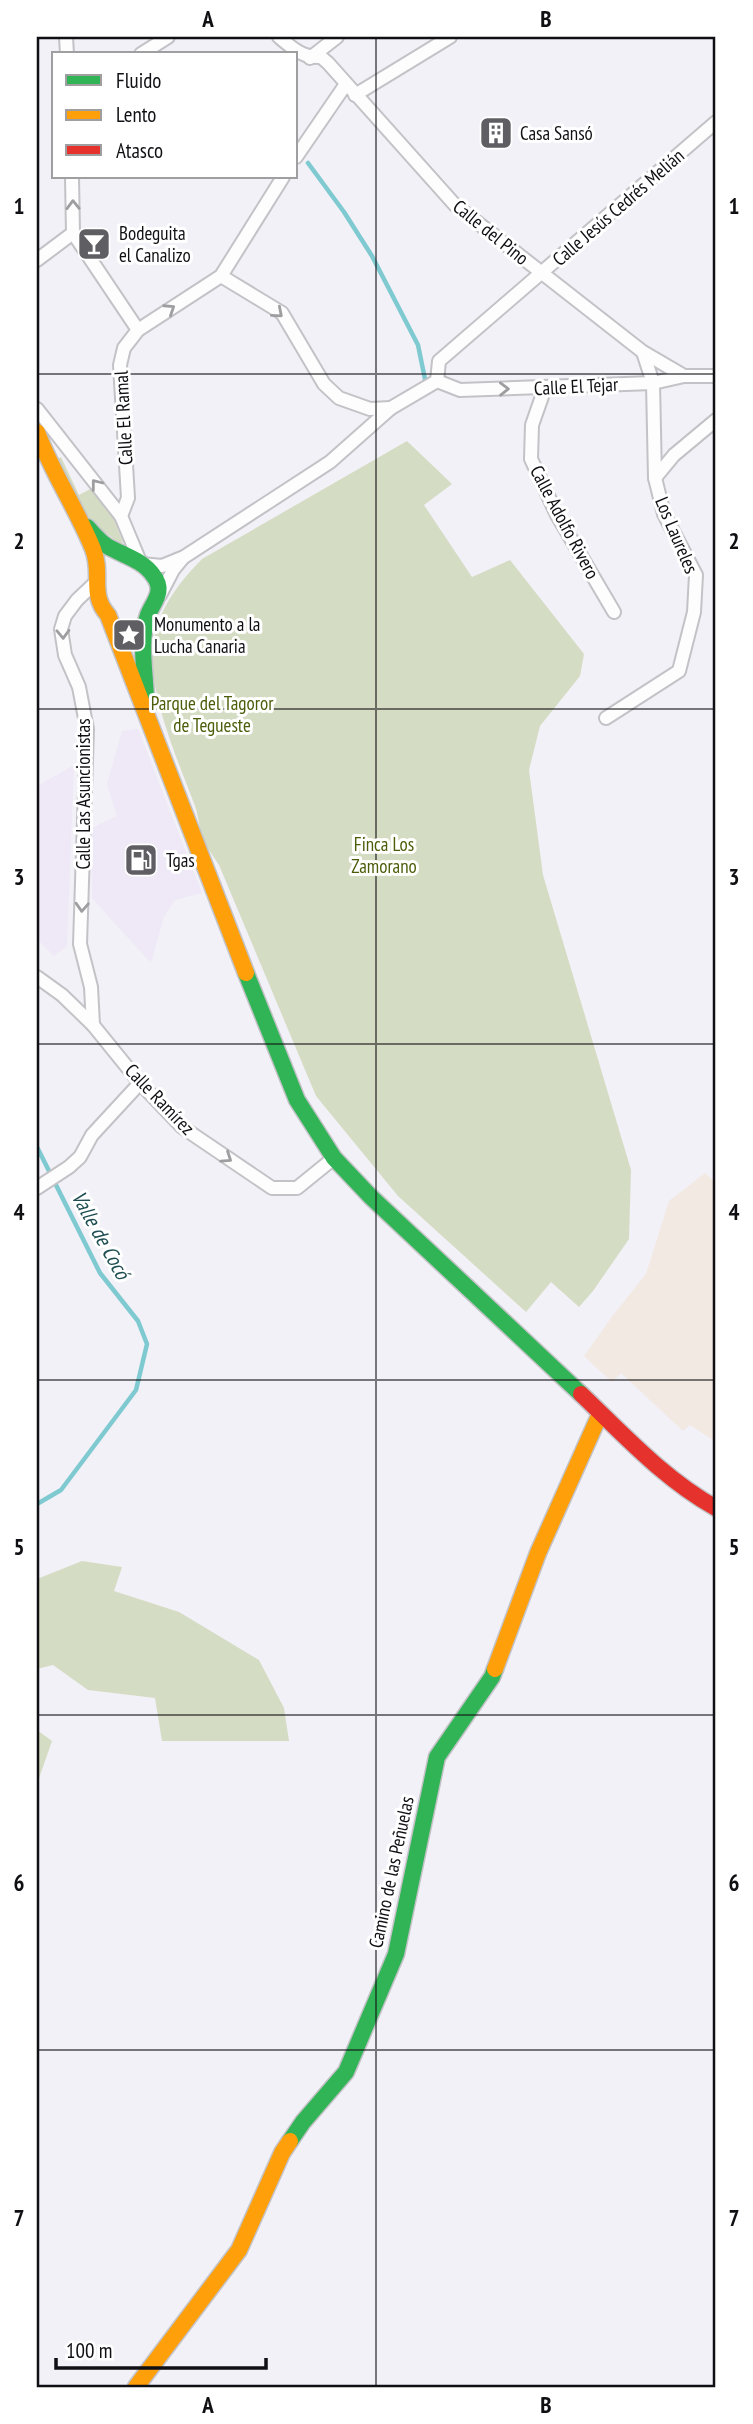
<svg xmlns="http://www.w3.org/2000/svg" width="753" height="2424" font-family="'PT Sans Narrow',sans-serif">
	<rect width="100%" height="100%" fill="#f2f1f7"/>
	<!-- commercial -->
	<g fill="#efe8f6">
		<path d="M138 729 202 893 175 900 164 916 151 963 92 898V828L117 816 107 784 122 731Z"/>
		<path d="M74 765 67 946 54 956 39 941 37 943V786Z"/>
	</g>
	<!-- education -->
	<path fill="#f3e9e3" d="M705 1173 716 1183V1442L690 1425 683 1431 621 1373 612 1382 584 1356 614 1314 646 1274 669 1201Z"/>
	<!-- green -->
	<g fill="#d5dcc4">
		<path d="M407 441 452 484 424 505 472 577 510 560 584 654 580 676 540 726 529 770 543 875 631 1170 629 1239 593 1291 579 1307 551 1282 526 1312 398 1196 316 1096 219 865C214 857 208 850 205 842 199 831 199 817 195 806 179 763 147 691 153 646 156 612 179 582 202 559Z"/>
		<path d="M61 457 79 495 92 488 113 517 123 542 121 544 95 525 82 508 57 459Z"/>
		<path d="M82 1561 122 1567 114 1591 179 1612 259 1660 284 1708 289 1741H162L155 1698 88 1690 53 1665 37 1669V1579Z"/>
		<path d="M37 1730 52 1741 37 1784Z"/>
	</g>
	<g fill="none" stroke-linecap="round" stroke-linejoin="round">
		<!-- stream -->
		<g stroke="#7ecad0" stroke-width="4.5">
			<path d="M308 163 344 212 372 256 418 345 426 384"/>
			<path d="M37 1147 100 1273 138 1321 147 1344 136 1390 61 1490 37 1504"/>
		</g>
		<defs>
			<g id="street">
				<path d="M66 37 67 54"/>
				<path d="M279 37C292 48 303 58 321 57L328 63 455 205 643 352 684 376"/>
				<path d="M141 54 168 37"/>
				<path d="M310 58 337 37"/>
				<path d="M355 95 450 37"/>
				<path d="M296 157 346 84"/>
				<path d="M72 177 73 233"/>
				<path d="M73 233 138 330"/>
				<path d="M37 260 73 233"/>
				<path d="M221 276 282 313 324 384 339 398 370 409 391 408"/>
				<path d="M437 381 439 361 716 122"/>
				<path d="M437 381 460 390 653 383 684 376H716"/>
				<path d="M545 388 532 425 531 459 557 515 614 612"/>
				<path d="M37 409 121 516 141 564 162 566 184 557 330 462 391 408 437 381"/>
				<path d="M655 478 674 455 716 420"/>
				<path d="M121 516 128 498 120 365 124 348 138 330 221 276 283 177"/>
				<path d="M160 595 173 570 182 559"/>
				<path d="M606 718 679 671 694 612 696 575 664 514 655 478 653 383 643 352"/>
				<path d="M37 977 62 995 93 1025 140 1083 182 1127 272 1188H297L334 1158"/>
				<path d="M93 1025 91 987 80 944 87 729 79 687 65 655 61 629 65 616 77 600 98 580"/>
				<path d="M37 1188 69 1167 80 1157 92 1135 140 1083"/>
			</g>
			<g id="fast">
				<path d="M87 527C93 533 99 541 107 546 122 555 143 560 153 575 166 591 153 602 148 615 139 639 145 672 146 697"/>
				<path d="M246 973 297 1100 334 1158 371 1197 581 1394"/>
				<path d="M290 2141 303 2122 346 2072 396 1954 437 1757 492 1677 495 1669"/>
			</g>
			<g id="slow">
				<path d="M37 432C52 473 77 509 93 549 103 574 89 594 108 615L246 973"/>
				<path d="M495 1669 538 1553 600 1414"/>
				<path d="M136 2387 239 2250 282 2153 290 2141"/>
			</g>
			<path id="jam" d="M581 1394C624 1435 664 1479 716 1508"/>
		</defs>
		<!-- street casing -->
		<use href="#street" stroke="#c3c3c7" stroke-width="16"/>
		<!-- fast casing -->
		<use href="#fast" stroke="#c3c3c7" stroke-width="19"/>
		<!-- slow casing -->
		<use href="#slow" stroke="#c3c3c7" stroke-width="19"/>
		<!-- jam casing -->
		<use href="#jam" stroke="#c3c3c7" stroke-width="19"/>
		<!-- street -->
		<use href="#street" stroke="#fdfdfe" stroke-width="12"/>
		<!-- fast -->
		<use href="#fast" stroke="#30b455" stroke-width="16"/>
		<!-- slow -->
		<use href="#slow" stroke="#ff9f0a" stroke-width="16"/>
		<!-- jam -->
		<use href="#jam" stroke="#e5322d" stroke-width="16"/>
	</g>
	<!-- one-way arrows -->
	<defs><path id="oneway-chevron" d="M-2-3.5L2.5 0L-2 3.5" fill="none" stroke-width="1.6" stroke-linecap="round" stroke-linejoin="round" transform="scale(1.75)"/></defs>
	<g stroke="#9e9ea0">
		<use href="#oneway-chevron" transform="translate(73 205) rotate(-91)"/>
		<use href="#oneway-chevron" transform="translate(170 309) rotate(-33)"/>
		<use href="#oneway-chevron" transform="translate(278 313) rotate(41)"/>
		<use href="#oneway-chevron" transform="translate(504 389) rotate(-1)"/>
		<use href="#oneway-chevron" transform="translate(96 484) rotate(-128)"/>
		<use href="#oneway-chevron" transform="translate(63 634) rotate(88)"/>
		<use href="#oneway-chevron" transform="translate(82 907) rotate(93)"/>
		<use href="#oneway-chevron" transform="translate(227 1158) rotate(34)"/>
	</g>
	<!-- grid -->
	<path fill="none" stroke="#100f13" stroke-width="2" stroke-opacity="0.55" d="M376 37V2387M37 374H716M37 709H716M37 1044H716M37 1380H716M37 1715H716M37 2050H716"/>
	<!-- icons -->
	<defs>
		<symbol id="building-square" viewBox="-11 -11 22 22"><rect x="-9" y="-9" width="18" height="18" rx="4" fill="#5f5e63" stroke="#fff"/><path d="M-4-6H4V6H1V3H-1V6H-4ZM-2.5-4.3h1.7v1.8h-1.7ZM.8-4.3h1.7v1.8H.8ZM-2.5-1h1.7V.8h-1.7ZM.8-1h1.7V.8H.8Z" fill="#fff"/></symbol>
		<symbol id="bar-square" viewBox="-11 -11 22 22"><rect x="-9" y="-9" width="18" height="18" rx="4" fill="#5f5e63" stroke="#fff"/><path d="M-6-5H6L.8 .8V4.5H3.5V6h-7V4.5H-.8V.8Z" fill="#fff"/></symbol>
		<symbol id="sight-square" viewBox="-11 -11 22 22"><rect x="-9" y="-9" width="18" height="18" rx="4" fill="#5f5e63" stroke="#fff"/><path d="M0-6L1.8-2.2L6-1.7L2.9 1.2L3.7 5.4L0 3.3L-3.7 5.4L-2.9 1.2L-6-1.7L-1.8-2.2Z" fill="#fff"/></symbol>
		<symbol id="fuel-square" viewBox="-11 -11 22 22"><rect x="-9" y="-9" width="18" height="18" rx="4" fill="#5f5e63" stroke="#fff"/><path d="M-5.5-6h7V0h2V4h1.3V-2.5L3-4.5l.8-.8L6-3V5H2.5V1h-1V6h-7ZM-4.2-4.7v3.2H.2V-4.7Z" fill="#fff"/></symbol>
	</defs>
	<g fill-rule="evenodd">
		<use href="#building-square" x="477" y="114" width="38" height="38"/>
		<use href="#bar-square" x="75" y="225" width="38" height="38"/>
		<use href="#sight-square" x="110" y="616" width="38" height="38"/>
		<use href="#fuel-square" x="122" y="841" width="38" height="38"/>
	</g>
	<g text-anchor="middle" dominant-baseline="central" stroke-width="6" stroke-linejoin="round" paint-order="stroke">
		<!-- poi labels -->
		<g font-size="19" fill="#100f13" stroke="#fff" text-anchor="start">
			<text x="520" y="133">Casa Sansó</text>
			<text x="119" y="233">Bodeguita<tspan x="119" dy="22">el Canalizo</tspan></text>
			<text x="154" y="624">Monumento a la<tspan x="154" dy="22">Lucha Canaria</tspan></text>
			<text x="166" y="860">Tgas</text>
		</g>
		<!-- street labels -->
		<g font-size="19" fill="#100f13" stroke="#fff">
			<text transform="translate(618 207) rotate(-41)">Calle Jesús Cedrés Melián</text>
			<text transform="translate(491 232) rotate(39)">Calle del Pino</text>
			<text transform="translate(576 386) rotate(-3)">Calle El Tejar</text>
			<text transform="translate(123 418) rotate(-93)">Calle El Ramal</text>
			<text transform="translate(565 522) rotate(62)">Calle Adolfo Rivero</text>
			<text transform="translate(677 535) rotate(67)">Los Laureles</text>
			<text transform="translate(83 794) rotate(-90)">Calle Las Asuncionistas</text>
			<text transform="translate(160 1099) rotate(46)">Calle Ramírez</text>
			<text transform="translate(391 1872) rotate(-78)">Camino de las Peñuelas</text>
		</g>
		<!-- park labels -->
		<g font-size="19" fill="#4c5d09" stroke="#fff">
			<text x="212" y="703">Parque del Tagoror<tspan x="212" dy="22">de Tegueste</tspan></text>
			<text x="384" y="844">Finca Los<tspan x="384" dy="22">Zamorano</tspan></text>
		</g>
		<!-- water labels -->
		<g font-size="21" font-style="italic" fill="#1e4e51" stroke="#fff">
			<text transform="translate(101 1235) rotate(61)">Valle de Cocó</text>
		</g>
	</g>
	<!-- border -->
	<rect width="753" height="2424" fill="none" stroke="#ffffff" stroke-width="77"/>
	<!-- legend -->
	<rect x="52" y="52" width="245" height="126" fill="#ffffff" stroke="#9f9fa1" stroke-width="2"/>
	<rect x="66" y="75" width="35" height="10" fill="#30b455" stroke="#9f9fa1" stroke-width="2"/>
	<text x="116" y="88" font-size="21" fill="#100f13">Fluido</text>
	<rect x="66" y="110" width="35" height="10" fill="#ff9f0a" stroke="#9f9fa1" stroke-width="2"/>
	<text x="116" y="122" font-size="21" fill="#100f13">Lento</text>
	<rect x="66" y="145" width="35" height="10" fill="#e5322d" stroke="#9f9fa1" stroke-width="2"/>
	<text x="116" y="158" font-size="21" fill="#100f13">Atasco</text>
	<!-- scale -->
	<path d="M56 2358v10h210v-10" fill="none" stroke="#100f13" stroke-width="3.5"/>
	<text x="66" y="2358" font-size="21" fill="#100f13" stroke="#ffffff" stroke-width="5" paint-order="stroke">100 m</text>
	<rect x="38" y="38" width="676" height="2348" fill="none" stroke="#100f13" stroke-width="2.5"/>
	<g font-size="23" text-anchor="middle" font-weight="bold" fill="#100f13">
		<text x="208" y="27">A</text>
		<text x="546" y="27">B</text>
		<text x="19" y="214">1</text>
		<text x="734" y="214">1</text>
		<text x="19" y="549">2</text>
		<text x="734" y="549">2</text>
		<text x="19" y="885">3</text>
		<text x="734" y="885">3</text>
		<text x="19" y="1220">4</text>
		<text x="734" y="1220">4</text>
		<text x="19" y="1555">5</text>
		<text x="734" y="1555">5</text>
		<text x="19" y="1891">6</text>
		<text x="734" y="1891">6</text>
		<text x="19" y="2226">7</text>
		<text x="734" y="2226">7</text>
		<text x="208" y="2413">A</text>
		<text x="546" y="2413">B</text>
	</g>
</svg>
